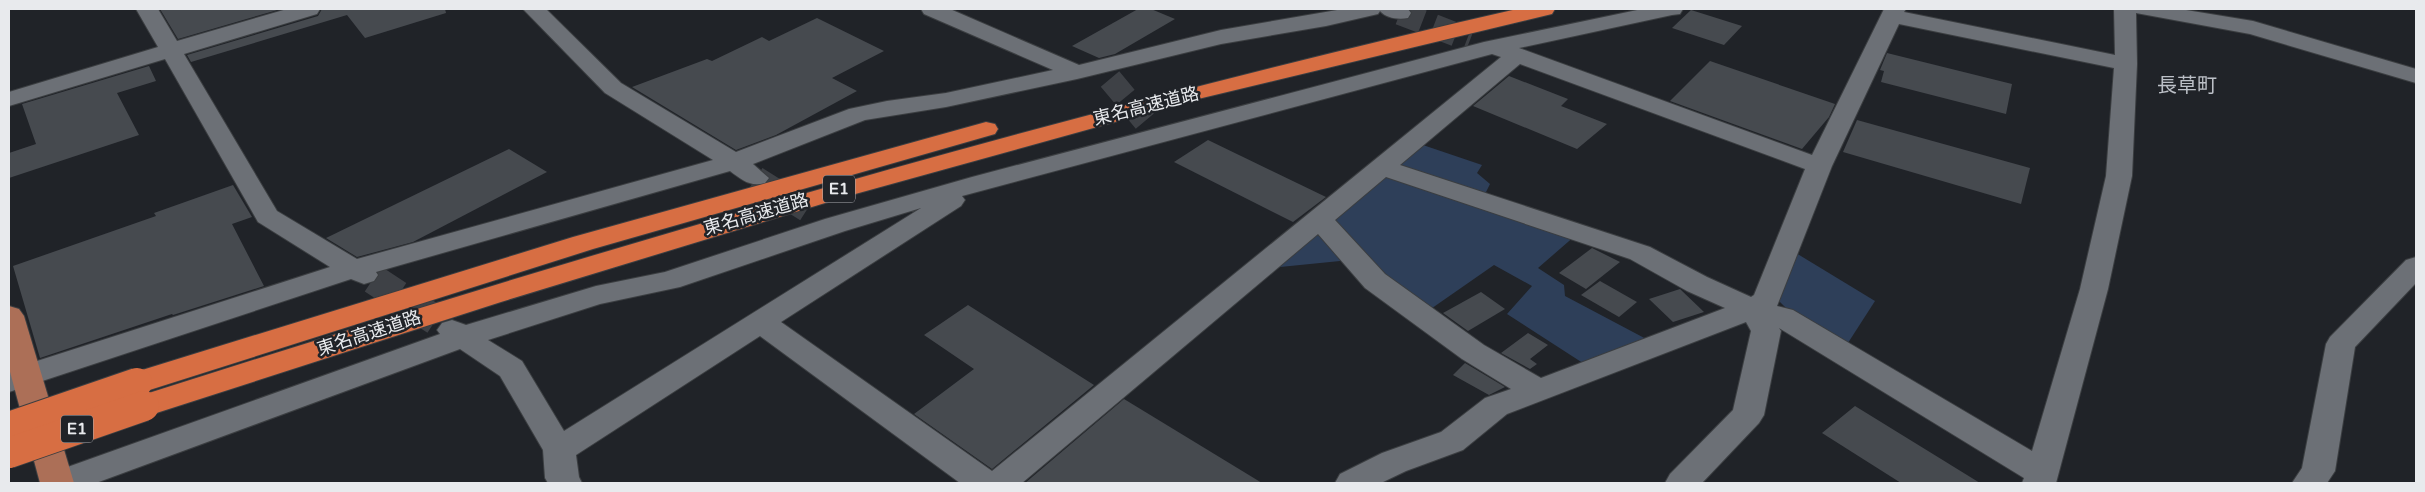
<svg xmlns="http://www.w3.org/2000/svg" width="2425" height="492" font-family="'Varela Round','Noto Sans JP',sans-serif">
	<rect width="100%" height="100%" fill="#202328"/>
	<!-- green -->
	<g fill="#2e3f59">
		<path d="M1417 143 1482 165 1477 173 1490 184 1484 196 1390 166Z"/>
		<path d="M1384 172 1576 235 1538 268 1564 285 1565 296 1650 341 1589 367 1507 314 1532 286 1494 265 1425 313 1326 221Z"/>
		<path d="M1321 225 1350 260 1269 268Z"/>
		<path d="M1791 250 1875 301 1846 346 1786 308 1778 300Z"/>
	</g>
	<!-- building -->
	<g fill="#464a4f">
		<path d="M160 9H281L178 39Z"/>
		<path d="M322 9H445L446 13 365 38 347 15 191 62 187 55 318 16Z"/>
		<path d="M1138 9H1151L1175 19 1115 54 1099 58 1072 46Z"/>
		<path d="M1691 10 1742 26 1724 45 1672 28Z"/>
		<path d="M817 18 884 51 832 78 857 91 776 135 736 150 632 87 707 59 712 61 762 37 769 41Z"/>
		<path d="M1887 53 2012 84 2006 114 1881 82 1884 71 1880 70Z"/>
		<path d="M1710 61 1835 104 1829 117 1802 149 1670 101Z"/>
		<path d="M149 66 156 81 117 93 139 135 9 178V153L36 144 22 104Z"/>
		<path d="M1509 76 1568 99 1561 106 1607 124 1577 149 1473 106Z"/>
		<path d="M1857 120 2030 168 2021 204 1843 152Z"/>
		<path d="M1208 140 1326 197 1293 222 1174 162Z"/>
		<path d="M509 149 547 172 413 242 357 257 326 238Z"/>
		<path d="M233 185 252 217 232 224 264 286 173 315 172 314 40 358 13 266 156 216 154 213Z"/>
		<path d="M1592 248 1620 262 1586 289 1559 273Z"/>
		<path d="M1600 281 1637 302 1619 317 1581 295Z"/>
		<path d="M1680 289 1704 312 1673 322 1649 299Z"/>
		<path d="M1481 292 1505 309 1468 331 1443 313Z"/>
		<path d="M968 305 1094 385 992 469 914 414 974 369 924 335Z"/>
		<path d="M1528 333 1548 345 1530 359 1537 364 1530 369 1501 353Z"/>
		<path d="M1465 363 1505 387 1489 395 1453 375Z"/>
		<path d="M1124 399 1262 483H1025Z"/>
		<path d="M1855 406 1980 483H1901L1822 433Z"/>
	</g>
	<g fill="none" stroke-linecap="round" stroke-linejoin="round">
		<!-- minor-tunnel-far1 -->
		<g stroke="#3e4146" stroke-width="24" stroke-dasharray="24 12" stroke-linecap="butt">
			<path d="M1400 13 1470 40"/>
			<path d="M1110 79 1145 121"/>
			<path d="M756 178 811 213"/>
		</g>
		<!-- minor-tunnel -->
		<path stroke="#3e4146" stroke-width="30" stroke-dasharray="30 15" stroke-linecap="butt" d="M373 279 446 327"/>
		<defs>
			<g id="minor">
				<path d="M136 9H158L177 41 287 9H320L317 14 184 54 277 211 357 259 713 160 605 93 523 9H546L621 83 736 152 849 109 887 101 946 93 1053 70 924 14 921 9H950L1079 65 1221 30 1343 9H1408L1411 13 1408 18C1398 20 1386 18 1380 11L1378 14 1326 26 1221 44 1077 79 946 107 865 120 753 164 769 178 765 183C750 187 742 180 730 171L376 272 378 275 374 281 364 284 351 279 9 392V370L330 267 258 222 165 59 9 106V92L158 47Z"/>
				<path d="M1642 9H1683L1680 14 1672 15 1519 48 1812 155 1884 9H1906L1904 12 2115 55 2114 9H2180L2253 21 2416 69V83L2250 34 2136 13 2137 64 2132 176 2108 289 2056 483H2022L2024 478 1779 328 1781 331 1764 415 1759 423 1702 483H1665L1670 474 1733 410 1751 331 1746 322 1507 414 1463 450 1406 471 1381 483H1335L1340 474 1382 453 1441 432 1485 398 1511 389 1462 359 1365 288 1318 234 1022 483H960L760 336 576 455 579 477 582 483H548L545 478 543 450 500 376 460 349 96 483H43L48 474 440 334 437 330 442 323 452 320 466 325 596 286 665 272 825 219 972 177 1484 42ZM1899 24 2114 68 2106 176 2080 289 2032 451 1793 310 1777 306 1832 166ZM1492 54 1501 57 992 471 781 322 961 206 965 200 962 196ZM1520 64 1805 169 1754 295 1751 297 1707 277 1650 247 1400 165ZM1386 177 1630 259 1687 291 1725 308 1541 378 1484 345 1385 274 1335 220ZM921 208 564 431 522 361 488 340 600 304 680 287 845 231Z"/>
				<path d="M2416 257V283L2355 347 2335 471 2327 483H2292L2302 468 2326 344 2330 337 2406 260Z"/>
			</g>
			<path id="major" d="M9 306 19 309 24 316 74 483H40L9 368Z"/>
			<g id="highway">
				<path d="M1517 9H1555L1552 14 1198 99 848 196 501 302 144 417 133 414 128 406 133 398C591 252 1048 116 1517 9Z"/>
				<path d="M986 122 995 124 998 129 995 134 593 249 137 394 126 391 122 383 126 375 573 237Z"/>
			</g>
		</defs>
		<!-- minor casing -->
		<use href="#minor" stroke="#3b3e41" stroke-width="2"/>
		<!-- major casing -->
		<use href="#major" stroke="#3b3e41" stroke-width="2"/>
		<!-- highway casing -->
		<use href="#highway" stroke="#3b3e41" stroke-width="2"/>
		<!-- minor -->
		<use href="#minor" fill="#6c7076" fill-rule="evenodd"/>
		<!-- major -->
		<use href="#major" fill="#ac6f57" fill-rule="evenodd"/>
		<!-- highway -->
		<use href="#highway" fill="#d76e43" fill-rule="evenodd"/>
		<defs>
			<g id="highway-bridge">
				<path d="M9 427 137 383"/>
				<path d="M9 453 144 406"/>
			</g>
		</defs>
		<!-- highway-bridge casing -->
		<use href="#highway-bridge" stroke="#3b3e41" stroke-width="32" stroke-linecap="butt"/>
		<!-- highway-bridge -->
		<use href="#highway-bridge" stroke="#d76e43" stroke-width="30"/>
	</g>
	<g text-anchor="middle" dominant-baseline="central" stroke-width="5" stroke-linejoin="round" paint-order="stroke">
		<!-- shield labels -->
		<g fill="#202328" stroke="#acaeb2" stroke-width="1">
			<rect x="823" y="175.5" width="32" height="27" rx="4"/>
			<rect x="61" y="415.5" width="32" height="27" rx="4"/>
		</g>
		<g font-size="16" font-weight="bold" fill="#e8eaed">
			<text x="839" y="189">E1</text>
			<text x="77" y="429">E1</text>
		</g>
		<!-- street labels -->
		<g font-size="18" fill="#e8eaed" stroke="#202328">
			<text transform="translate(1146 106) rotate(-14)">東名高速道路</text>
			<text transform="translate(756 214) rotate(-16)">東名高速道路</text>
			<text transform="translate(369 333) rotate(-18)">東名高速道路</text>
		</g>
		<!-- quarter labels -->
		<g font-size="20" fill="#bcc0c7" stroke="#202328">
			<text x="2187" y="86">長草町</text>
		</g>
	</g>
	<!-- border -->
	<rect width="2425" height="492" fill="none" stroke="#e8eaed" stroke-width="20"/>
</svg>
